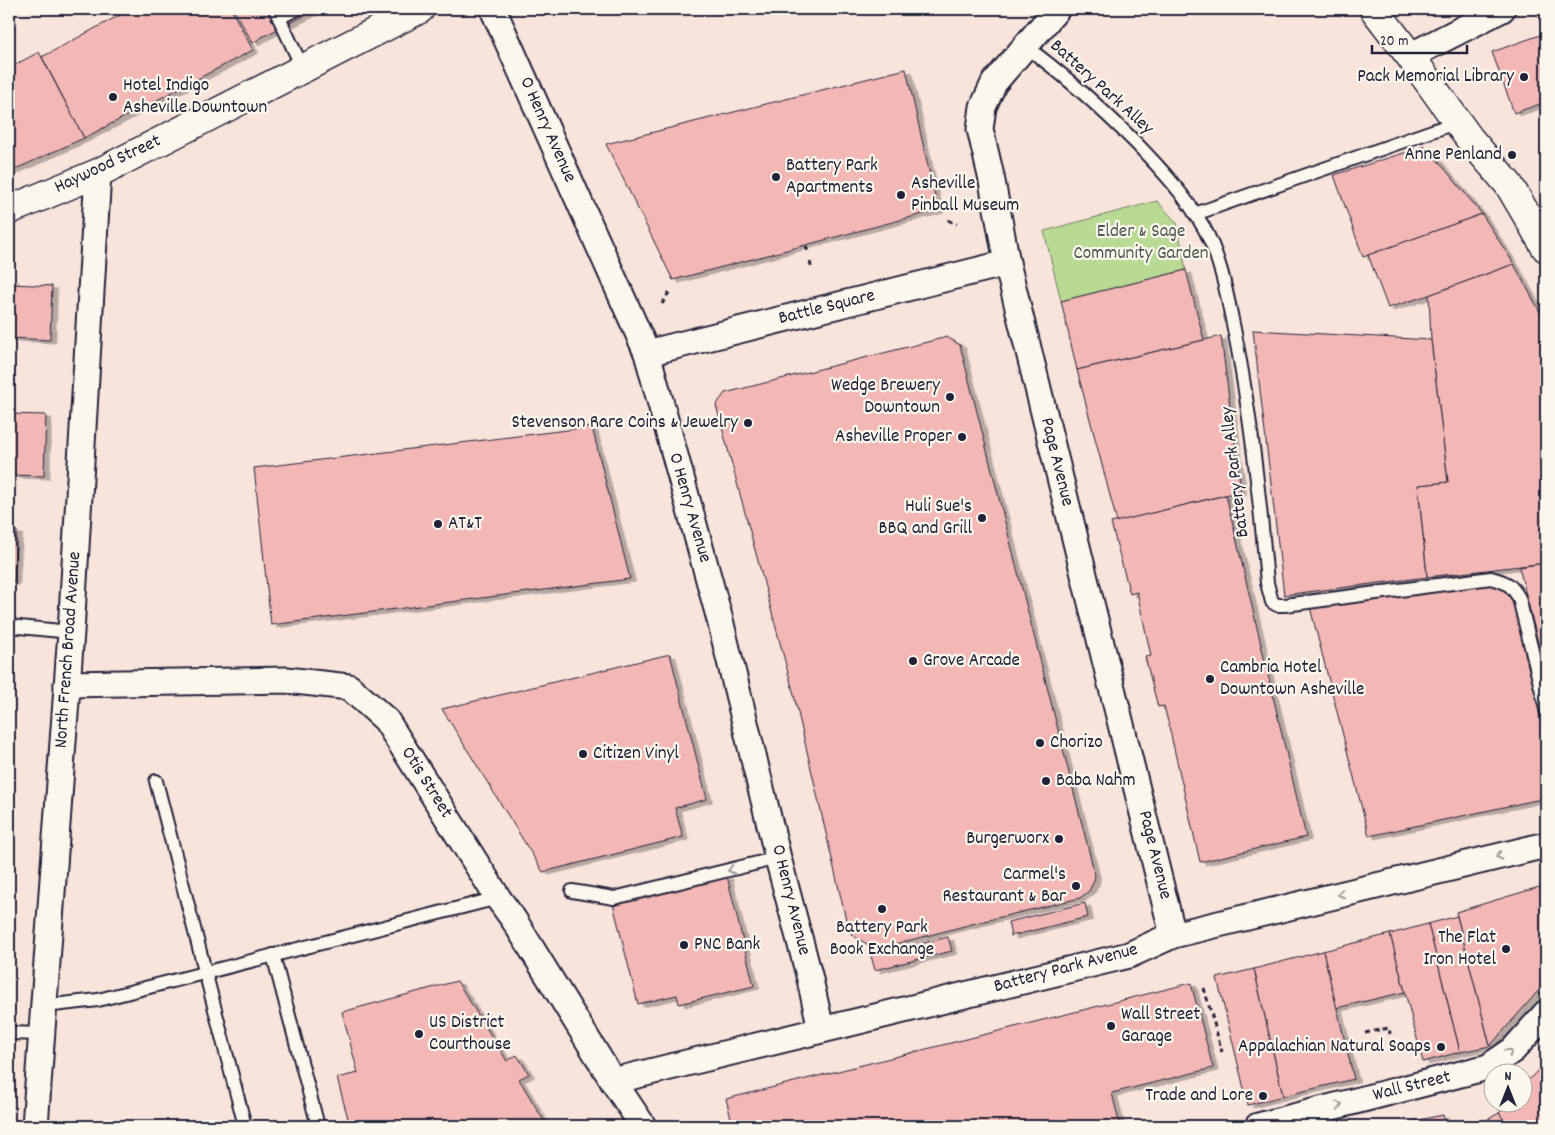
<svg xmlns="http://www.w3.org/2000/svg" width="1555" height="1135" font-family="Dekko,sans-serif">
	<defs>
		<filter id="shadow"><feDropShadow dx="5.5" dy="3" stdDeviation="0" flood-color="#0004"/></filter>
	</defs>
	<rect width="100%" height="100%" fill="#f9e4dc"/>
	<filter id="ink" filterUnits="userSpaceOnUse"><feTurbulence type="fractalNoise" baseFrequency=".02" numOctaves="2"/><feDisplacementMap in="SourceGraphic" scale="10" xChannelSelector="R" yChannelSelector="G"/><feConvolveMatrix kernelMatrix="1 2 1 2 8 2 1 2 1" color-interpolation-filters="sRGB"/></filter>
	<g filter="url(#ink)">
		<!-- green -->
		<path fill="#b9da93" stroke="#6e7e67" d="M1157 201 1177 223 1186 270 1061 301 1044 231Z"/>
		<!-- building -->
		<g fill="#f3b7b5" stroke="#22223b" filter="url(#shadow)">
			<path d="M131 9H231L253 50 84 138 42 57Z"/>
			<path d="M233 9H318L262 37 253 43Z"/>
			<path d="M1546 33V102L1514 113 1492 52Z"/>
			<path d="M39 52 84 138 9 172V68Z"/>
			<path d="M906 69 938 210 673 280 606 144Z"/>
			<path d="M1426 146 1482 214 1363 257 1334 175Z"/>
			<path d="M1482 214 1514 264 1429 295 1388 308 1368 255Z"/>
			<path d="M1514 264 1546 323V563L1427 577 1418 485 1448 482 1431 340 1429 295Z"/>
			<path d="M1186 270 1204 340 1077 370 1061 301Z"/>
			<path d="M9 278 13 279V284L52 286 50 340 9 338Z"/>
			<path d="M1253 330 1431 340 1448 482 1418 485 1427 577 1284 595Z"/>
			<path d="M1221 336 1241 491 1117 522 1077 370Z"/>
			<path d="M947 337 960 345 1095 875 1094 881 1089 891 1080 898 976 923 884 947 870 946 852 935 847 924 793 691 716 405 725 393Z"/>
			<path d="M9 414 46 415 44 476 9 475Z"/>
			<path d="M592 427 630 579 271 625 254 468Z"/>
			<path d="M1226 495 1306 837 1200 862 1168 722 1164 706 1158 707 1145 657 1151 656 1137 592 1130 594 1111 523Z"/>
			<path d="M9 531H17L14 582H9Z"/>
			<path d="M1546 563V674L1519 567Z"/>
			<path d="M1494 584 1509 593 1518 607 1546 748V798L1369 836 1310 607Z"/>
			<path d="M670 654 707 799 675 808 683 837 543 872 442 709Z"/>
			<path d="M727 876 754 986 679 1004 677 995 638 1004 613 904Z"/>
			<path d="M1546 885V982L1490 1046 1456 912Z"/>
			<path d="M1085 903 1088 917 1011 936 1008 922Z"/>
			<path d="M1457 916 1490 1046 1460 1052 1428 924Z"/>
			<path d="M1428 924 1460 1052 1423 1062 1390 934Z"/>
			<path d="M1390 934 1405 992 1336 1008 1323 951Z"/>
			<path d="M948 937 952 951 875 970 871 956Z"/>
			<path d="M1323 951 1354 1079 1283 1096 1254 969Z"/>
			<path d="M1254 969 1283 1096 1248 1105 1217 978Z"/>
			<path d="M457 981 507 1061 517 1055 529 1074 519 1079 547 1126H350L337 1078 358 1073 342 1012Z"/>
			<path d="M1191 983 1213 1068 1112 1093 1120 1126H733L726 1099Z"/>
			<path d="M1541 1067 1546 1073V1126H1508L1499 1113 1509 1102H1522V1087Z"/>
			<path d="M1499 1113 1508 1126H1476Z"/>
			<path d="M1443 1115 1446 1126H1390Z"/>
		</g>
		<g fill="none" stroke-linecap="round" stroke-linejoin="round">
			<defs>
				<g id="lane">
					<path d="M275 9 303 69"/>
					<path d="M279 18 297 9"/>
					<path d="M1025 46C1065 75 1101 108 1136 143 1161 169 1186 196 1204 228 1221 259 1227 295 1234 329 1251 413 1260 498 1267 583L1272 602 1277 605H1285L1491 578C1506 582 1511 584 1519 598L1546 708"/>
					<path d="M1195 214 1458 122"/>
					<path d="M9 626 71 632"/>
					<path d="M156 781 245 1126"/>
					<path d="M572 891 614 898 778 858"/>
					<path d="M273 955 318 1126"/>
					<path d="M44 1006 98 1000 498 898"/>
					<path d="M9 1033 42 1034"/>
				</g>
				<g id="street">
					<path d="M493 9 647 353 720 620 778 858 809 975 821 1029"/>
					<path d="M1057 9 994 83 983 107 980 129 991 176 1007 263 1173 935"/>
					<path d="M1410 56 1502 9"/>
					<path d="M647 353 1007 263"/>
					<path d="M67 684 286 680 349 687 386 720 498 898 514 920 613 1081 643 1126"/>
					<path d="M613 1081 1129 955 1173 935 1546 845"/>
					<path d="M35 1126 71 632 98 173"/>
					<path d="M1258 1126 1488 1067 1513 1050 1546 1013"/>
				</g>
				<g id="secondary">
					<path d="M1374 9 1410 56 1469 138 1509 185 1546 248"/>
					<path d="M9 210 98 173 420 9"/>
				</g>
			</defs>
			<!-- lane casing -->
			<use href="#lane" stroke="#22223b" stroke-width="16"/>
			<!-- street casing -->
			<use href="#street" stroke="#22223b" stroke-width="29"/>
			<!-- secondary casing -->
			<use href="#secondary" stroke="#22223b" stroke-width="31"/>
			<!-- path -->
			<g stroke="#22223b" stroke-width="3" stroke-dasharray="5 4" stroke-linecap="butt">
				<path d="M948 220 957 224"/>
				<path d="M806 246 808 252"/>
				<path d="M810 262 812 270"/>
				<path d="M662 304 671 289"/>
				<path d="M1204 988 1222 1052"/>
				<path d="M1365 1033 1389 1028 1390 1034"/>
			</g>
			<!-- lane -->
			<use href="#lane" stroke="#fbf7ec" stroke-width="12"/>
			<!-- street -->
			<use href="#street" stroke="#fbf7ec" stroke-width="25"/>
			<!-- secondary -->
			<use href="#secondary" stroke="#fbf7ec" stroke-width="28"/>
		</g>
		<!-- one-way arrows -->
		<defs><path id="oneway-chevron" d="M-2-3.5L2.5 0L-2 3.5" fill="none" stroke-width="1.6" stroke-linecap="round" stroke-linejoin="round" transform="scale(1.25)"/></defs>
		<g stroke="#99979c">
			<use href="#oneway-chevron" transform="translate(1499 856) rotate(166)"/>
			<use href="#oneway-chevron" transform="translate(731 870) rotate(166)"/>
			<use href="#oneway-chevron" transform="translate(1341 894) rotate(166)"/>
			<use href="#oneway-chevron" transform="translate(1509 1052) rotate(-38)"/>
			<use href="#oneway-chevron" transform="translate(1339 1105) rotate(-14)"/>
		</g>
	</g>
	<!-- markers -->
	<g fill="#22223b" stroke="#fbf7ec" stroke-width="2">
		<circle cx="1524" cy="77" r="5"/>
		<circle cx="113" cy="97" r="5"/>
		<circle cx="1512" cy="155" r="5"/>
		<circle cx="776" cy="177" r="5"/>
		<circle cx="901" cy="195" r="5"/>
		<circle cx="950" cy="397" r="5"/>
		<circle cx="748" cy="423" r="5"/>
		<circle cx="962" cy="437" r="5"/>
		<circle cx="982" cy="518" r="5"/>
		<circle cx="438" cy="524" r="5"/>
		<circle cx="913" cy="661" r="5"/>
		<circle cx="1210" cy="679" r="5"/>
		<circle cx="1040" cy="743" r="5"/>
		<circle cx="583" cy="754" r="5"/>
		<circle cx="1046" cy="781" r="5"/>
		<circle cx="1059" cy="839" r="5"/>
		<circle cx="1076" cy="886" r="5"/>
		<circle cx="882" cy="909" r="5"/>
		<circle cx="684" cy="945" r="5"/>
		<circle cx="1506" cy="949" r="5"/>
		<circle cx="1111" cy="1026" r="5"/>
		<circle cx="419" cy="1034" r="5"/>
		<circle cx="1441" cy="1047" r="5"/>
		<circle cx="1263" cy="1096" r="5"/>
	</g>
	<g text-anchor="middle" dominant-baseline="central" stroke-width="4.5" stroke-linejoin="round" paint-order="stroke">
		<!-- poi labels -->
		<g font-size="19" fill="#22223b" stroke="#fbf7ec" text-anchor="start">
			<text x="1514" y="77" text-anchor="end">Pack Memorial Library</text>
			<text x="123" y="86">Hotel Indigo<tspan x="123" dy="22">Asheville Downtown</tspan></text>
			<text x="1502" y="155" text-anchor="end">Anne Penland</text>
			<text x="786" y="166">Battery Park<tspan x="786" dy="22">Apartments</tspan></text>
			<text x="911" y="184">Asheville<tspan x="911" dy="22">Pinball Museum</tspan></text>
			<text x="940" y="386" text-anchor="end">Wedge Brewery<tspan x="940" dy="22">Downtown</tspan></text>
			<text x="738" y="423" text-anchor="end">Stevenson Rare Coins &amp; Jewelry</text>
			<text x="952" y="437" text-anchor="end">Asheville Proper</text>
			<text x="972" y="507" text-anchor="end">Huli Sue's<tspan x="972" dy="22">BBQ and Grill</tspan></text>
			<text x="448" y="524">AT&amp;T</text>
			<text x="923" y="661">Grove Arcade</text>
			<text x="1220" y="668">Cambria Hotel<tspan x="1220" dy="22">Downtown Asheville</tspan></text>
			<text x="1050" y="743">Chorizo</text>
			<text x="593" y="754">Citizen Vinyl</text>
			<text x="1056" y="781">Baba Nahm</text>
			<text x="1049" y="839" text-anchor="end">Burgerworx</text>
			<text x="1066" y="875" text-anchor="end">Carmel's<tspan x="1066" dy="22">Restaurant &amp; Bar</tspan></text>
			<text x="882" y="928" text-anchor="middle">Battery Park<tspan x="882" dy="22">Book Exchange</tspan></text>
			<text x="1496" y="938" text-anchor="end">The Flat<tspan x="1496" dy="22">Iron Hotel</tspan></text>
			<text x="694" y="945">PNC Bank</text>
			<text x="1121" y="1015">Wall Street<tspan x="1121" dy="22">Garage</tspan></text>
			<text x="429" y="1023">US District<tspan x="429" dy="22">Courthouse</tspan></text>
			<text x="1431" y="1047" text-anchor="end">Appalachian Natural Soaps</text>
			<text x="1253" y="1096" text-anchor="end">Trade and Lore</text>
		</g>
		<!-- street labels -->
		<g font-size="19" fill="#22223b" stroke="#fbf7ec">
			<text transform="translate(1101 88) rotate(42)">Battery Park Alley</text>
			<text transform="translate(547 130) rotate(66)">O Henry Avenue</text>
			<text transform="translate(108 165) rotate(-25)">Haywood Street</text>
			<text transform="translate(827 308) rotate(-14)">Battle Square</text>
			<text transform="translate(1056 462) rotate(76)">Page Avenue</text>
			<text transform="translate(1236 472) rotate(-97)">Battery Park Alley</text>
			<text transform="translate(689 508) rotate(74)">O Henry Avenue</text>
			<text transform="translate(69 650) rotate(-86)">North French Broad Avenue</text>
			<text transform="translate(426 783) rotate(58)">Otis Street</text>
			<text transform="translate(1154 855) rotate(76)">Page Avenue</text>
			<text transform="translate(790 900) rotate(76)">O Henry Avenue</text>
			<text transform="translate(1066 969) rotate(-15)">Battery Park Avenue</text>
			<text transform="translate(1412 1087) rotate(-14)">Wall Street</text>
		</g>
		<!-- park labels -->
		<g font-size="19" fill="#4f5955" stroke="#fbf7ec">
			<text x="1141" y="232">Elder &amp; Sage<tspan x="1141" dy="22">Community Garden</tspan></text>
		</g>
	</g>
	<!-- margin -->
	<rect width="1555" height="1135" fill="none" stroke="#fbf7ec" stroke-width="30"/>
	<rect x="15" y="15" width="1525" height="1105" fill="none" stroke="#22223b" stroke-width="2" filter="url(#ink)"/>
	<!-- north arrow -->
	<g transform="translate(1508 1088)"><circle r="24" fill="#fbf7ec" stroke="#a4a2a5"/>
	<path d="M0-4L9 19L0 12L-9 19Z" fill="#22223b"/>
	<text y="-8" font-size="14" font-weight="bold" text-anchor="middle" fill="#22223b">N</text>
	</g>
	<!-- scale -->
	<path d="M1372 45v8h95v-8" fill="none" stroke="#22223b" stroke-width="2.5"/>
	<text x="1380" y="45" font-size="15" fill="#22223b" stroke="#fbf7ec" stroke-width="4" paint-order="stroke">20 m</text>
</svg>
